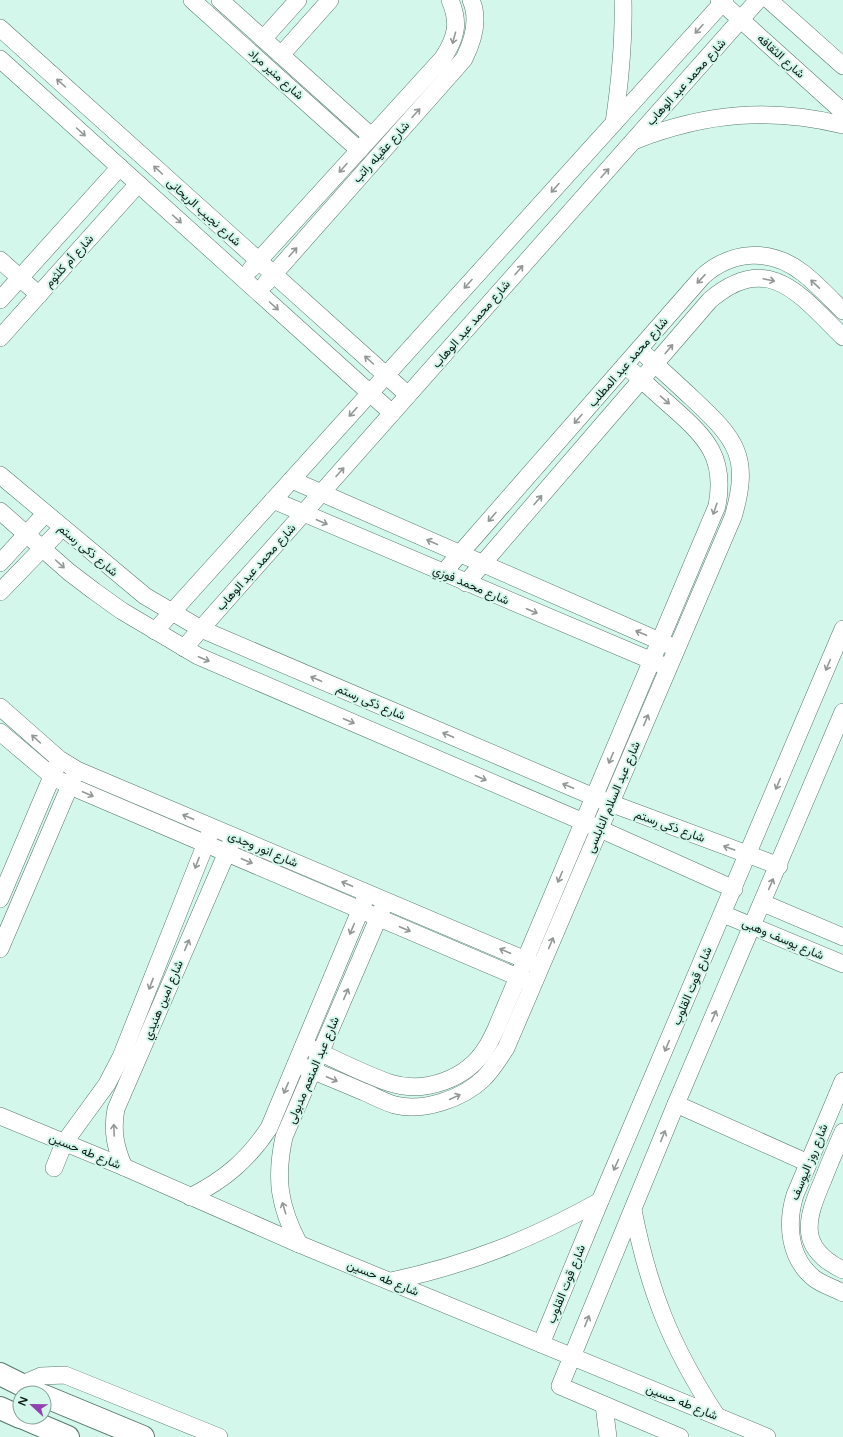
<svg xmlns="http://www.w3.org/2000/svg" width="843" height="1437" font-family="'Varela Round',Vazirmatn,sans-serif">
	<rect width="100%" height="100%" fill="#d3f7eb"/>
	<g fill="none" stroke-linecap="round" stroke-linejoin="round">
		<defs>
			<g id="minor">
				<path d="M192 0 359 150"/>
				<path d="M220 0 371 136"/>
				<path d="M719 0 843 112"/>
				<path d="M769 0 843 66"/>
				<path d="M0 28 408 395"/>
				<path d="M263 39 298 0"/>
				<path d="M281 55 330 0"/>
				<path d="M0 59 392 413"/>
				<path d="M614 123C620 82 624 42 623 0"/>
				<path d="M636 140C706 113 770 107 843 125"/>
				<path d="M0 260 39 295"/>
				<path d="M251 269 443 58C456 38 460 23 450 0"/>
				<path d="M266 283 464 59C473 41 480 20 471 0"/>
				<path d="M0 300 120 167"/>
				<path d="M0 338 138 184"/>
				<path d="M0 475 145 596 201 629 594 797 779 866"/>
				<path d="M292 480 671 646"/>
				<path d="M273 500 662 665"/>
				<path d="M0 511 69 572 94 591 122 611 198 656 600 829 734 889"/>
				<path d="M0 563 45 514"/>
				<path d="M443 573 703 276C733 250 771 248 803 273 817 284 830 298 843 311"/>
				<path d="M466 583 710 300C769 250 801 296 843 337"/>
				<path d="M0 592 62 528"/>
				<path d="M155 631 725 0"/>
				<path d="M184 648 758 0"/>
				<path d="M0 707 59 759 77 770 535 964"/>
				<path d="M0 732 52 776 70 786 527 981"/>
				<path d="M0 899 56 767"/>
				<path d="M763 903 843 937"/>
				<path d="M723 914 843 964"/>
				<path d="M0 949 74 776"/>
				<path d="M304 1045C331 1057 363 1074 390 1083 425 1094 467 1079 486 1048 490 1042 493 1035 496 1029L717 506C726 458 707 438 673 408 657 394 641 379 625 365"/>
				<path d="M296 1064C319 1073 341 1082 364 1092 374 1096 384 1102 395 1105 423 1112 462 1099 483 1079 492 1070 499 1059 506 1048L733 517C751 457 736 439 693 399 675 382 657 366 639 349"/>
				<path d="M843 1081 795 1195C786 1224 789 1259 815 1279 823 1285 834 1288 843 1293"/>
				<path d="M676 1104 808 1163"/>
				<path d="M0 1116 124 1167 299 1244 767 1437"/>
				<path d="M843 1132C836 1148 829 1164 823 1180 806 1219 797 1248 843 1270"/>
				<path d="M124 1167C115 1147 112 1130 116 1109L231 843"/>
				<path d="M54 1168 64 1143 107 1084 121 1057 210 833"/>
				<path d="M190 1197C224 1180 248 1160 269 1128L365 899"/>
				<path d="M633 1210C649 1291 671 1346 716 1415"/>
				<path d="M299 1244C279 1206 275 1179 284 1137L383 907"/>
				<path d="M391 1281C467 1265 532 1239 600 1201"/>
				<path d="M541 1344 600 1201 843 629"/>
				<path d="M20 1385 41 1376 65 1375 219 1437"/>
				<path d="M604 1405 608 1437"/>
				<path d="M680 1437 560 1386 676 1104 843 712"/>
			</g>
			<g id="major">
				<path d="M0 1374 38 1393"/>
				<path d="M44 1396 143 1437"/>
				<path d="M0 1408 20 1417"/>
				<path d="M21 1417 68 1437"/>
			</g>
		</defs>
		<!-- minor casing -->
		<use href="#minor" stroke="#58796f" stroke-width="18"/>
		<!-- major casing -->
		<use href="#major" stroke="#58796f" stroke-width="24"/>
		<!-- minor -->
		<use href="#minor" stroke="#fff" stroke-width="17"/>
		<!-- major -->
		<use href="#major" stroke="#fff" stroke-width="22"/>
	</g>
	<!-- one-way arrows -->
	<defs><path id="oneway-shaft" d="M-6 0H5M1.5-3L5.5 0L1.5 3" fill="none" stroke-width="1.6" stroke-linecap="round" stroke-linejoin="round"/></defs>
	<g stroke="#939897">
		<use href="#oneway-shaft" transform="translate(699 29) rotate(132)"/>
		<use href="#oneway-shaft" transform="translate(454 38) rotate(105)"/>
		<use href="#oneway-shaft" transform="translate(61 83) rotate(-138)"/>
		<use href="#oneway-shaft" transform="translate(416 113) rotate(-48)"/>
		<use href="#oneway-shaft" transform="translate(81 132) rotate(42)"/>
		<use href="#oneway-shaft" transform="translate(343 168) rotate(132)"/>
		<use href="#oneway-shaft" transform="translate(158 170) rotate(-138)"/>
		<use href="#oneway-shaft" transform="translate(605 173) rotate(-48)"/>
		<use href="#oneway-shaft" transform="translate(555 188) rotate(132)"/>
		<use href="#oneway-shaft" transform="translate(177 219) rotate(42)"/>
		<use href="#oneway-shaft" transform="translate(293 252) rotate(-48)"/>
		<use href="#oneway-shaft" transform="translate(519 270) rotate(-49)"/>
		<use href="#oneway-shaft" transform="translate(701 279) rotate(133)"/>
		<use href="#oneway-shaft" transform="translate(769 280) rotate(12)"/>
		<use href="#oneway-shaft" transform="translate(468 284) rotate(132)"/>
		<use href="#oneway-shaft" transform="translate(815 284) rotate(-137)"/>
		<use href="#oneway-shaft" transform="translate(274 306) rotate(42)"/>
		<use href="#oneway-shaft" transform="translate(669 349) rotate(-50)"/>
		<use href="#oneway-shaft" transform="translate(369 360) rotate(-138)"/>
		<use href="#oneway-shaft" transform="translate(665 400) rotate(41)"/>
		<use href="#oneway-shaft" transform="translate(353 412) rotate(132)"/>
		<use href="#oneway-shaft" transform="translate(578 419) rotate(131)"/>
		<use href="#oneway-shaft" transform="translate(340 472) rotate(-48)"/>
		<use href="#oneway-shaft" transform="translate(538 500) rotate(-49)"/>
		<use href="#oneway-shaft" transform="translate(715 509) rotate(109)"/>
		<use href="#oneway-shaft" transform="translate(492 517) rotate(131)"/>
		<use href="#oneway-shaft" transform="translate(322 522) rotate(23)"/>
		<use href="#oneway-shaft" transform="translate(432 542) rotate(-156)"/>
		<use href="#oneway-shaft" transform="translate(60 564) rotate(42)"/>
		<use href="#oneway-shaft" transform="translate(532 611) rotate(23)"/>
		<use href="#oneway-shaft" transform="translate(641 633) rotate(-157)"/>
		<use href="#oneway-shaft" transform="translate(204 659) rotate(23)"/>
		<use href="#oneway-shaft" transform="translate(828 665) rotate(113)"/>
		<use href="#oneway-shaft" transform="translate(316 679) rotate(-157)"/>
		<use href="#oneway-shaft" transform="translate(646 720) rotate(-67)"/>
		<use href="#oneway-shaft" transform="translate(349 721) rotate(23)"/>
		<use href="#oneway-shaft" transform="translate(448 735) rotate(-157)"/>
		<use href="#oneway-shaft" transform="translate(36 739) rotate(-138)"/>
		<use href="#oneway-shaft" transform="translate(611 758) rotate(113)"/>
		<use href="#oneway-shaft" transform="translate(481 778) rotate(23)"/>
		<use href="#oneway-shaft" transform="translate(778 784) rotate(113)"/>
		<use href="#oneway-shaft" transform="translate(568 786) rotate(-157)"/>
		<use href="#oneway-shaft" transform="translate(88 794) rotate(23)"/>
		<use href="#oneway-shaft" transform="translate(188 817) rotate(-157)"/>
		<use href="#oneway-shaft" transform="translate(729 848) rotate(-160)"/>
		<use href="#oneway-shaft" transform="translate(247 861) rotate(23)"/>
		<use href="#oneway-shaft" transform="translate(197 863) rotate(111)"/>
		<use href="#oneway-shaft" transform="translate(560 877) rotate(113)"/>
		<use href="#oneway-shaft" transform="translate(347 884) rotate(-157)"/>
		<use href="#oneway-shaft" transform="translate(771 884) rotate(-67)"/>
		<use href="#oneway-shaft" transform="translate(352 929) rotate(113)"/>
		<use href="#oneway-shaft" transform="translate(405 929) rotate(23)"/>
		<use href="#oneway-shaft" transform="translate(551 943) rotate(-67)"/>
		<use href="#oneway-shaft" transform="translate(187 945) rotate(-67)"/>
		<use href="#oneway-shaft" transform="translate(505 951) rotate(-157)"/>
		<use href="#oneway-shaft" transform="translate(151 984) rotate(111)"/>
		<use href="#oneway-shaft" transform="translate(346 994) rotate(-67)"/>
		<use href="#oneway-shaft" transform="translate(714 1016) rotate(-67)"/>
		<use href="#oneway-shaft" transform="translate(667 1046) rotate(113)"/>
		<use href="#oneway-shaft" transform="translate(332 1079) rotate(23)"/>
		<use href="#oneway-shaft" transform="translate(286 1088) rotate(113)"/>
		<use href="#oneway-shaft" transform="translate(455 1097) rotate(-25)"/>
		<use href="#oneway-shaft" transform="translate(114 1130) rotate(-92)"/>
		<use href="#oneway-shaft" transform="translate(663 1136) rotate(-68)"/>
		<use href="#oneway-shaft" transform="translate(616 1165) rotate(114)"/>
		<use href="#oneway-shaft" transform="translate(284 1208) rotate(-107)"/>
		<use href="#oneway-shaft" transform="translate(587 1321) rotate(-68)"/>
	</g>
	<g text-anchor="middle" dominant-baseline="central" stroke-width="4" stroke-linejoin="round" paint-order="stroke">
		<!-- street labels -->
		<g font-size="12" fill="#0e1b17" stroke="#d3f7eb">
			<text transform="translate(781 56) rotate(42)">شارع الثقافه</text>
			<text transform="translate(276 74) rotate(42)">شارع منير مراد</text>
			<text transform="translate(686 82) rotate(-48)">شارع محمد عبد الوهاب</text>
			<text transform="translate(381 152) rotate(-48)">شارع عقيله راتب</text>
			<text transform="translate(204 212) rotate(42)">شارع نجيب الريحانى</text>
			<text transform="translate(69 261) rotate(-48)">شارع أم كلثوم</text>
			<text transform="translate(471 324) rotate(-49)">شارع محمد عبد الوهاب</text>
			<text transform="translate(628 362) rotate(-49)">شارع محمد عبد المطلب</text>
			<text transform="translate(88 550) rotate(40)">شارع ذكى رستم</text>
			<text transform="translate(256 567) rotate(-48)">شارع محمد عبد الوهاب</text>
			<text transform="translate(471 585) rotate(23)">شارع محمد فوزي</text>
			<text transform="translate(371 702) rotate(23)">شارع ذكى رستم</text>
			<text transform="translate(613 797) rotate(-67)">شارع عبد السلام النابلسى</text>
			<text transform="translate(670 826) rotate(20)">شارع ذكى رستم</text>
			<text transform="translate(263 849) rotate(23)">شارع انور وجدى</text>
			<text transform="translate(783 939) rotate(23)">شارع يوسف وهبى</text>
			<text transform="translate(692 986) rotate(-67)">شارع قوت القلوب</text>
			<text transform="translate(163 1000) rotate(-67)">شارع امين هنيدي</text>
			<text transform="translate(313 1070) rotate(-67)">شارع عبد المنعم مدبولى</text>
			<text transform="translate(85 1151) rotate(22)">شارع طه حسين</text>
			<text transform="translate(809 1162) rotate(-68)">شارع روز اليوسف</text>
			<text transform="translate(383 1278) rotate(22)">شارع طه حسين</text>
			<text transform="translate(566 1284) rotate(-68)">شارع قوت القلوب</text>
			<text transform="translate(682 1402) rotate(22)">شارع طه حسين</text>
		</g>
	</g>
	<!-- north arrow -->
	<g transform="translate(32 1405) rotate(292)"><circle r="19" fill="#d3f7eb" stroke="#849f96"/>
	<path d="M0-3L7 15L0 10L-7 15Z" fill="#9341b0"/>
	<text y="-6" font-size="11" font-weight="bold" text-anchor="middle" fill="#0e1b17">N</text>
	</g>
</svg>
